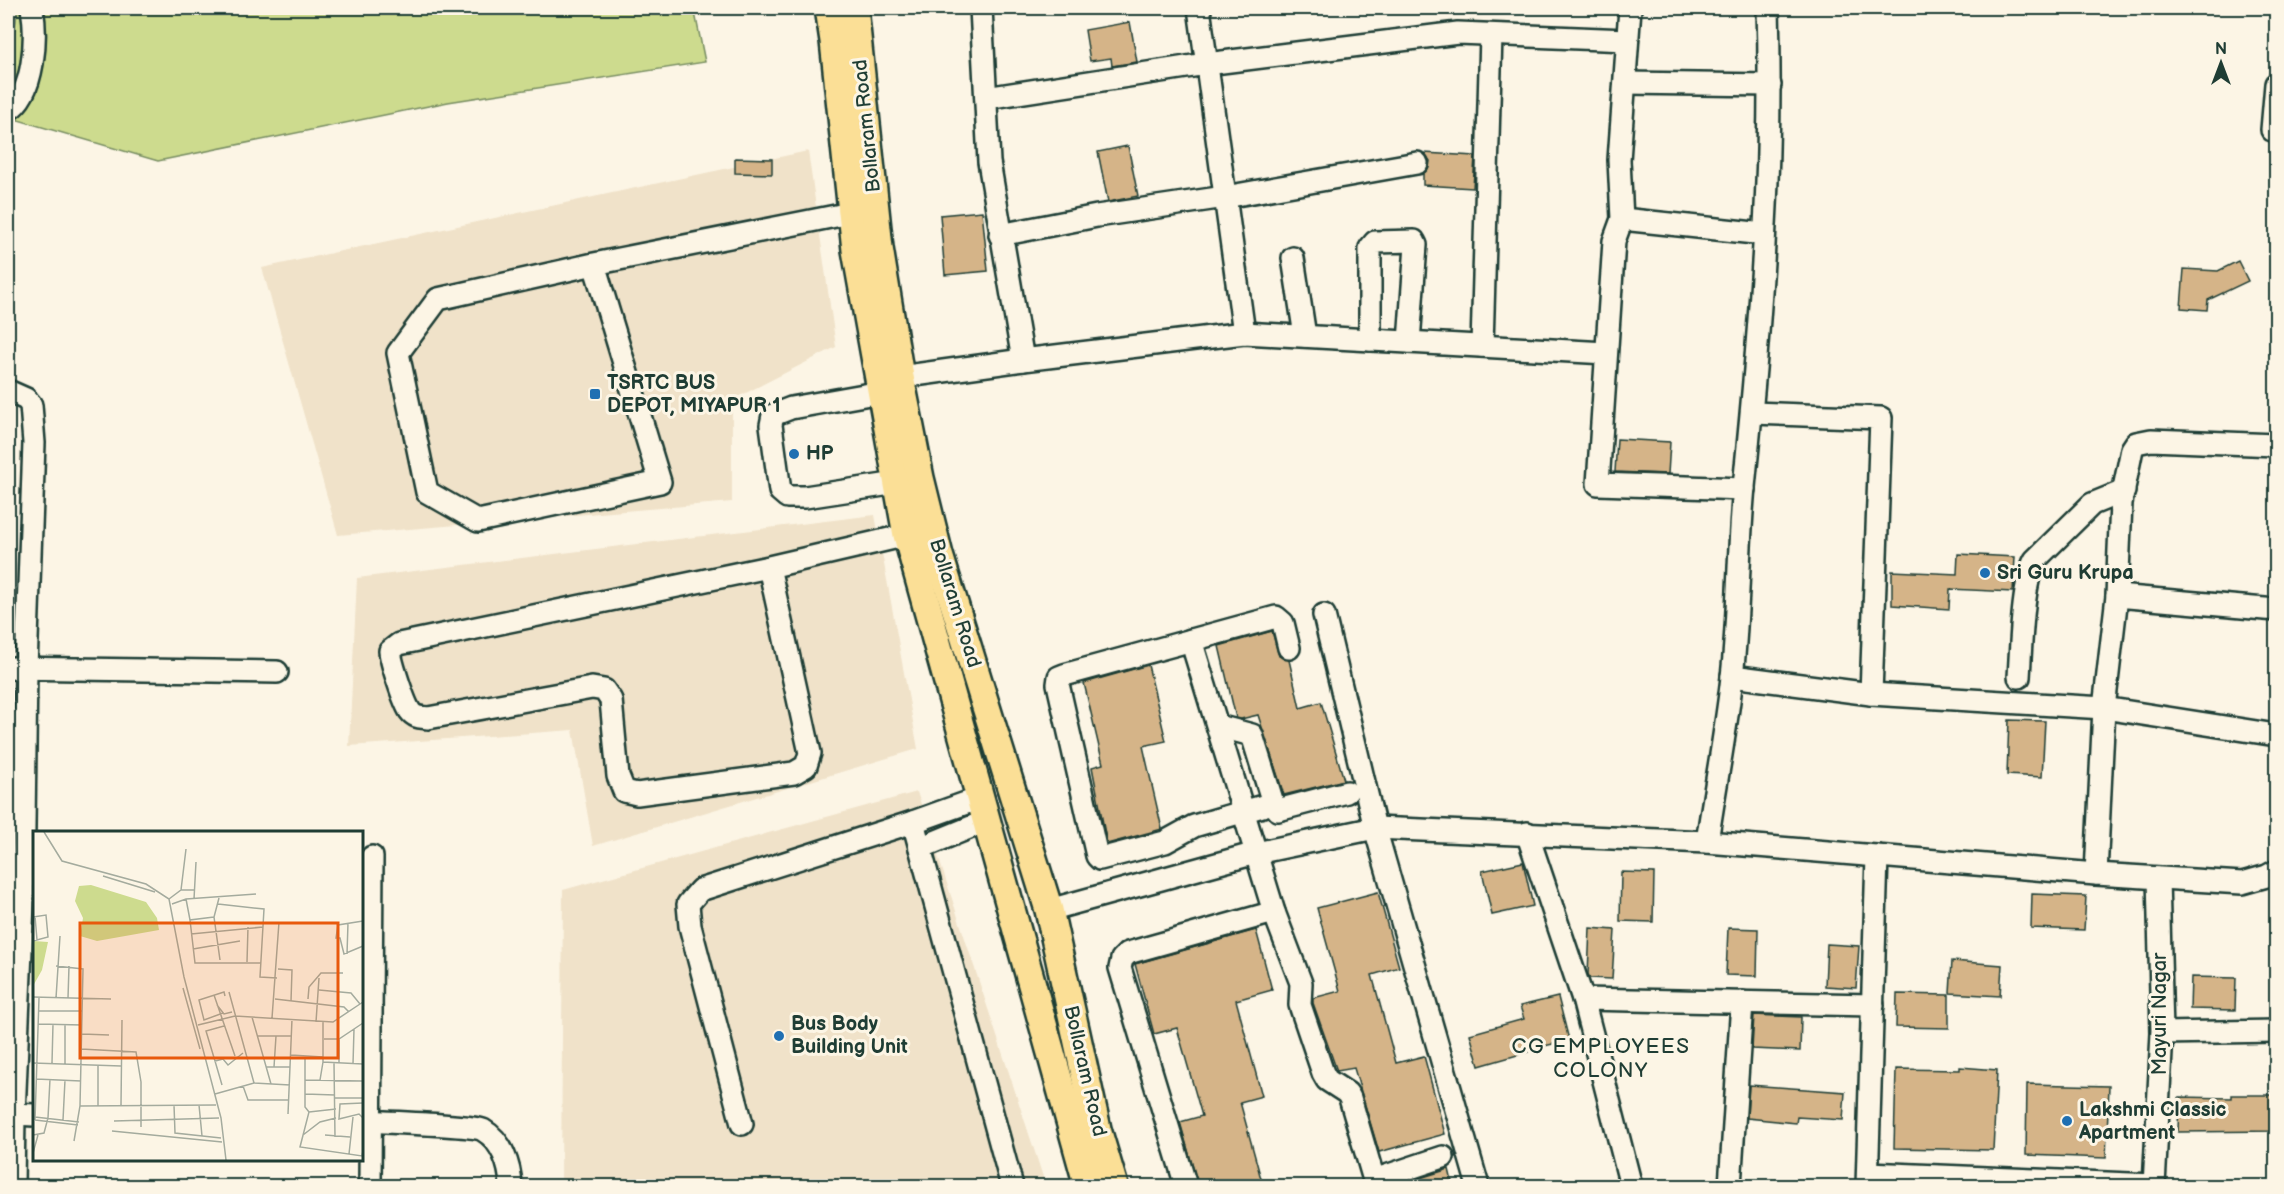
<svg xmlns="http://www.w3.org/2000/svg" width="2284" height="1194" font-family="'Balsamiq Sans',sans-serif">
	<rect width="100%" height="100%" fill="#fcf5e5"/>
	<filter id="ink" filterUnits="userSpaceOnUse"><feTurbulence type="fractalNoise" baseFrequency=".0167" numOctaves="2"/><feDisplacementMap in="SourceGraphic" scale="12" xChannelSelector="R" yChannelSelector="G"/><feConvolveMatrix kernelMatrix="1 2 1 2 8 2 1 2 1" color-interpolation-filters="sRGB"/></filter>
	<g filter="url(#ink)">
		<!-- built -->
		<g fill="#f0e2c9">
			<path d="M808 151 836 347 732 400V502L338 535 262 268Z"/>
			<path d="M875 515 918 749 593 846 573 730 349 746 357 578Z"/>
			<path d="M917 792 1046 1186H561L563 890Z"/>
		</g>
		<!-- green -->
		<path fill="#cddb8e" stroke="#768c61" stroke-width="1.5" d="M18 8H694L705 62 448 102 158 161 8 117V68Z"/>
		<!-- building -->
		<g fill="#d5b488" stroke="#1f3d34" stroke-width="1.5">
			<path d="M1130 22 1137 62 1112 66 1111 58 1090 61 1085 30Z"/>
			<path d="M1128 146 1138 196 1108 202 1098 152Z"/>
			<path d="M1424 153 1475 156 1473 188 1423 185V174L1429 168 1430 161Z"/>
			<path d="M735 158 772 159V174L735 173Z"/>
			<path d="M982 211 988 271 945 275 940 215Z"/>
			<path d="M2238 261 2248 281 2208 300 2207 310 2181 308 2184 269 2218 271Z"/>
			<path d="M1617 439 1670 442 1668 474 1615 472Z"/>
			<path d="M1958 554 2015 557 2013 592 1950 589 1949 609 1892 605V571L1957 574Z"/>
			<path d="M1272 631 1279 656 1289 660 1300 708 1321 702 1344 780 1284 795 1258 715 1241 719 1236 718 1219 646Z"/>
			<path d="M1148 665 1166 741 1143 746 1162 829 1107 844 1092 767 1103 764 1084 683Z"/>
			<path d="M2009 720 2045 721 2042 777 2007 775Z"/>
			<path d="M1523 862 1533 906 1492 915 1482 871Z"/>
			<path d="M1621 872 1654 873 1653 922 1620 921Z"/>
			<path d="M1378 892 1399 967 1372 975 1396 1063 1424 1056 1445 1134 1379 1152 1354 1068 1337 1071 1313 1003V998L1340 991 1317 908Z"/>
			<path d="M2032 894 2086 896 2084 930 2031 928Z"/>
			<path d="M1590 928 1615 930 1612 979 1590 978 1588 974Z"/>
			<path d="M1728 928 1758 929 1757 976 1726 975Z"/>
			<path d="M1256 930 1272 990 1236 1000 1262 1096 1240 1102 1263 1186H1198L1180 1122 1202 1116 1177 1028 1154 1034 1135 964Z"/>
			<path d="M1827 944 1859 946 1856 988 1825 986Z"/>
			<path d="M1952 961 2002 965 2000 996 1950 993Z"/>
			<path d="M2191 977 2236 978 2235 1010 2190 1009Z"/>
			<path d="M1897 994 1949 995V1028L1896 1027Z"/>
			<path d="M1558 997 1569 1040 1528 1050V1052L1479 1066 1470 1034 1524 1019 1520 1006Z"/>
			<path d="M1754 1015 1801 1017 1800 1051 1752 1049Z"/>
			<path d="M1960 1067 1997 1070 1993 1150 1894 1148 1896 1069 1960 1070Z"/>
			<path d="M2027 1084 2109 1086 2106 1158 2026 1155Z"/>
			<path d="M1749 1085 1845 1092 1843 1120 1797 1117 1796 1123 1747 1118Z"/>
			<path d="M2232 1095H2277V1131L2178 1132 2179 1097 2232 1098Z"/>
			<path d="M1449 1169 1453 1186H1401V1184Z"/>
		</g>
		<g fill="none" stroke-linecap="round" stroke-linejoin="round">
			<defs>
				<g id="minor">
					<path d="M981 8 989 162 1023 360 1244 333 1606 353"/>
					<path d="M1199 8 1244 333"/>
					<path d="M1630 8 1619 160 1622 219 1614 241 1598 484 1744 489"/>
					<path d="M1625 83 1770 85"/>
					<path d="M2276 84 2272 130 2276 131"/>
					<path d="M986 98 1206 64 1458 33 1627 40"/>
					<path d="M8 110C35 94 37 36 32 8"/>
					<path d="M1622 219 1764 234"/>
					<path d="M1000 235 1097 216 1225 197 1417 163"/>
					<path d="M1293 258 1305 336"/>
					<path d="M594 264 660 482 478 521 427 492 398 353 438 299 594 264 866 210"/>
					<path d="M1370 340V248L1375 242 1414 241 1416 245 1409 342"/>
					<path d="M1482 346 1491 35"/>
					<path d="M900 377 1023 360"/>
					<path d="M8 391 26 399 31 405 34 443 26 668 23 903 14 1114 13 1186"/>
					<path d="M881 392 791 408 773 415 771 425 780 491 787 497H805L897 483"/>
					<path d="M1752 413 1881 418 1871 694"/>
					<path d="M769 567 810 753 806 766 794 773 637 794 624 791 618 776 611 700 604 690 592 688 428 718C421 717 415 718 410 711 404 702 391 662 390 651L399 644 769 567 907 535"/>
					<path d="M2117 596 2276 610"/>
					<path d="M1324 615 1375 828 1478 1186"/>
					<path d="M1191 640 1274 912 1301 983 1300 1005 1323 1073 1327 1080 1347 1093 1350 1098 1374 1180"/>
					<path d="M8 668 277 672"/>
					<path d="M1732 676 1871 694 2104 708 2276 735"/>
					<path d="M2019 677C2021 648 2022 584 2035 560L2092 504 2124 491"/>
					<path d="M1218 726 1252 735 1273 803 1278 810 1347 792"/>
					<path d="M1273 803 1194 826 1165 842 1100 859 1097 856 1058 684 1059 677 1064 675 1276 617 1283 623 1289 648"/>
					<path d="M913 822 1012 1186"/>
					<path d="M1527 833 1583 999 1631 1186"/>
					<path d="M1707 842C1715 787 1726 732 1732 677 1739 614 1738 550 1744 487 1760 328 1773 167 1768 8"/>
					<path d="M920 848 986 821"/>
					<path d="M2096 874 2104 708 2117 596 2121 503 2132 449 2136 443 2151 440 2276 445"/>
					<path d="M1049 910 1256 853 1375 828 1707 842 2096 874 2242 883 2267 876 2276 871"/>
					<path d="M1583 999 1873 1005"/>
					<path d="M2162 1033 2276 1031"/>
					<path d="M14 1114 34 1115"/>
					<path d="M362 1121C379 1122 474 1125 483 1130 502 1141 510 1165 511 1186"/>
					<path d="M742 1124 690 926 688 904 700 890 913 822 980 798"/>
					<path d="M1868 1173 2154 1185"/>
					<path d="M370 1186 372 857"/>
					<path d="M1186 1186 1120 968 1122 959 1128 953 1274 912"/>
					<path d="M1376 1186 1374 1180 1443 1157"/>
					<path d="M1730 1186 1742 1002"/>
					<path d="M1867 1186 1877 856"/>
					<path d="M2154 1186 2162 1033 2158 878"/>
				</g>
				<g id="major">
					<path d="M829 8 834 41 856 250 907 535 1088 1186"/>
					<path d="M854 8 879 248 900 377 920 478 939 555 1049 910 1097 1129 1114 1186"/>
				</g>
			</defs>
			<!-- minor casing -->
			<use href="#minor" stroke="#1f3d34" stroke-width="26"/>
			<!-- major casing -->
			<use href="#major" stroke="#1f3d34" stroke-width="32"/>
			<!-- minor -->
			<use href="#minor" stroke="#fcf5e5" stroke-width="21"/>
			<!-- major -->
			<use href="#major" stroke="#fbdf96" stroke-width="27"/>
		</g>
	</g>
	<!-- markers -->
	<g fill="#1f6fb2" stroke="#fcf5e5" stroke-width="2">
		<rect x="589" y="388" width="12" height="12" rx="3"/>
		<circle cx="794" cy="454" r="6"/>
		<circle cx="1985" cy="573" r="6"/>
		<circle cx="779" cy="1036" r="6"/>
		<circle cx="2067" cy="1121" r="6"/>
	</g>
	<g text-anchor="middle" dominant-baseline="central" stroke-width="6" stroke-linejoin="round" paint-order="stroke">
		<!-- street labels -->
		<g font-size="20" fill="#1f3d34" stroke="#fcf5e5">
			<text transform="translate(867 126) rotate(-96)">Bollaram Road</text>
			<text transform="translate(955 603) rotate(73)">Bollaram Road</text>
			<text transform="translate(2160 1014) rotate(-90)">Mayuri Nagar</text>
			<text transform="translate(1085 1071) rotate(77)">Bollaram Road</text>
		</g>
		<!-- poi labels -->
		<g font-size="20" font-weight="bold" fill="#1f3d34" stroke="#fcf5e5" text-anchor="start">
			<text x="607" y="383">TSRTC BUS<tspan x="607" dy="23">DEPOT, MIYAPUR 1</tspan></text>
			<text x="806" y="454">HP</text>
			<text x="1997" y="573">Sri Guru Krupa</text>
			<text x="791" y="1024">Bus Body<tspan x="791" dy="23">Building Unit</tspan></text>
			<text x="2079" y="1110">Lakshmi Classic<tspan x="2079" dy="23">Apartment</tspan></text>
		</g>
		<!-- neighbourhood labels -->
		<g font-size="21" letter-spacing="1.5" fill="#1f3d34" stroke="#fcf5e5">
			<text x="1601" y="1046">CG EMPLOYEES<tspan x="1601" dy="24">COLONY</tspan></text>
		</g>
	</g>
	<!-- overview -->
	<g transform="translate(33 831)">
		<rect width="330" height="330" fill="#fcf5e5"/>
		<path d="M58 54 113 71 124 87 126 99 64 110 47 105 50 87 42 70 46 55ZM0 97 1 110 15 111 9 139 0 155Z" fill="#cddb8e"/>
		<path fill="none" stroke="#a4ab9e" stroke-width="1.5" d="M11 1 29 30 113 53 136 68 151 146 188 287 193 329M70 45 122 61M148 59 153 18M186 67 181 86 187 129M136 68 148 59H161M153 68 157 89M161 68 163 31M139 73 153 68 223 63M185 73 231 78 227 146 244 147M2 85 4 109M0 86 13 84 15 106 0 110M181 86 157 89 162 132H228M330 90 305 94 303 107H307L311 123 330 115M158 103 230 96M160 118 207 110M314 123 315 92M214 131 215 96M23 135 50 138 47 275 41 310M245 138 259 139 258 170M150 157 167 218M286 159 318 162 327 173M196 161 221 252M181 164 202 225M0 166 78 168M23 167 27 105M35 167 36 135M242 168 311 176 316 181M275 168 276 156 288 142H310M184 174 191 183 199 181M6 180H49M190 182 171 189 166 169 191 161 192 165M219 186 238 253M239 187 246 91M283 191 286 147M290 191V231L330 233M5 193 49 194M165 194 202 185 300 191 330 171M191 195 173 200 182 230 190 228 195 234 210 222M49 203 76 204M225 205H258M291 208H306L330 192M48 218 103 221 108 251V296M258 224 290 226M272 225V276L276 281 267 316 329 325 330 320M182 230 189 254M0 232 88 235M19 232 20 193M301 232 302 306M306 232V208M32 233V193M320 233 321 198M233 236H257M241 236 243 205M3 248 48 250M272 249 330 250M287 249 290 231M210 255 215 269H256M182 263 221 252 257 254M272 263 302 264M302 267H330M330 272 307 273 306 288 326 283 330 287M88 274 89 189M141 274 142 302 188 307M166 274 169 305M47 275 183 274M65 275V234M276 281 303 278M255 283 259 188M2 286 46 291M2 289 6 167M2 289 45 294M30 289 32 249M81 290 186 287M79 300 189 311M0 304 11 302 15 287 17 248M270 304 287 291 303 287M292 304 317 306M0 322 5 304M316 323 320 286"/>
		<path fill="#e8590c" fill-opacity="0.15" stroke="#e8590c" stroke-width="3" d="M47 92H305V227H47Z"/>
		<rect width="330" height="330" fill="none" stroke="#1f3d34" stroke-width="3"/>
	</g>
	<!-- margin -->
	<rect width="2284" height="1194" fill="none" stroke="#fcf5e5" stroke-width="30"/>
	<rect x="15" y="15" width="2254" height="1164" fill="none" stroke="#1f3d34" stroke-width="2" filter="url(#ink)"/>
	<!-- north arrow -->
	<g transform="translate(2221 63)" stroke="#fcf5e5" stroke-width="4.5" paint-order="stroke">
	<path d="M0-4.5L10 22L0 15L-10 22Z" fill="#1f3d34"/>
	<text y="-9" font-size="16" font-weight="bold" text-anchor="middle" fill="#1f3d34">N</text>
	</g>
</svg>
